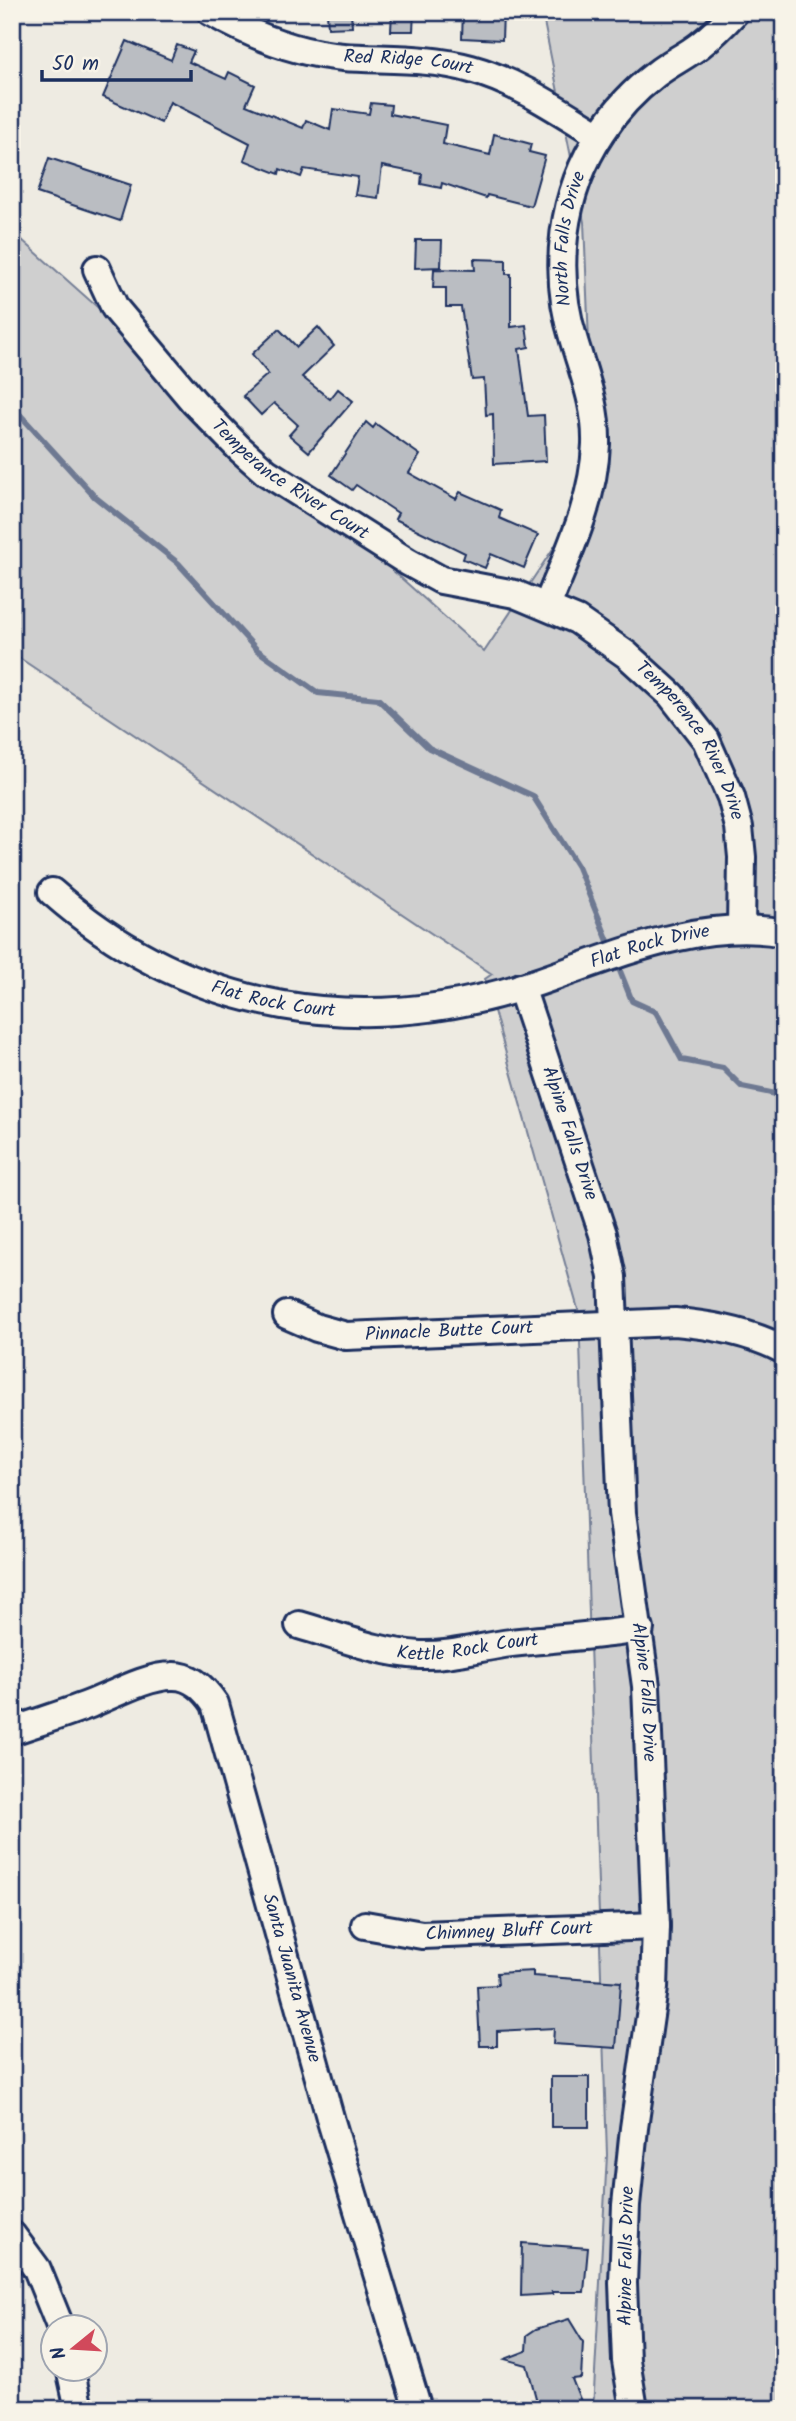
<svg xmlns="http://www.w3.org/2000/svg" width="796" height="2421" font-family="Kalam,sans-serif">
	<rect width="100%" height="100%" fill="#eeebe2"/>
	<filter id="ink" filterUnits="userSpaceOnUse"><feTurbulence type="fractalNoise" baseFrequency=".0143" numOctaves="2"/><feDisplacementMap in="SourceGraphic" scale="14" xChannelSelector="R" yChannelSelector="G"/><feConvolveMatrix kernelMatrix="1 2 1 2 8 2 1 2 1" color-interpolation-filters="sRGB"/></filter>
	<g filter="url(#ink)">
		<!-- green -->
		<path fill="#cfcfcf" stroke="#757f96" stroke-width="2" d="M542 12H784V2409H593L607 2155 579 1313 485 979 492 974 12 653V231L484 652 595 486 584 222Z"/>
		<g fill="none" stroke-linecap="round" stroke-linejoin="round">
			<!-- stream -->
			<g stroke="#6e7992" stroke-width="6">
				<path d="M12 406 95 497 178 563 257 650 318 693 378 699 429 748 533 796 578 867 612 951"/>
				<path d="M616 961 632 1001 656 1012 682 1060 723 1068 742 1087 776 1094 784 1100"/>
			</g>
		</g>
		<!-- building -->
		<g fill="#babdc2" stroke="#1b2f5e" stroke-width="2">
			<path d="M327 12H351L352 27 328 28Z"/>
			<path d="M392 12H414L413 31H391Z"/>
			<path d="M463 12H503L502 40 462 38Z"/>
			<path d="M127 41 171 60 177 45 194 51 189 62 226 79 229 72 255 85 246 105 303 128 306 120 330 130 333 109 369 114 371 103 391 105 390 114 446 125 443 144 490 155 494 134 531 144 529 152 545 156 531 206 487 195 486 198 442 183 441 188 421 184 422 174 382 166 378 198 355 195 358 177 304 169 301 177 280 169 279 174 244 160 250 143 170 102 161 123 103 97Z"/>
			<path d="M49 158 131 185 120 221 37 193Z"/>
			<path d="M416 240H442L441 267 415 268Z"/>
			<path d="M474 259 506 260V274H511V327L526 325 529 347 519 349 528 416 544 415 546 461 494 464 493 414 486 415 484 379 472 380 461 307H446V288H433L434 269 475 270Z"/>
			<path d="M318 327 334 346 302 377 330 399 338 389 353 401 309 452 289 435 298 425 274 403 261 415 243 396 268 374 252 354 279 329 297 347Z"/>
			<path d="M366 422 373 428 376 424 420 455 409 473 456 499 460 492 501 510 499 518 538 535 524 568 491 554 485 568 463 559 465 553 395 519 398 513 356 485 352 490 331 475Z"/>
			<path d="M533 1971V1976L621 1982 616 2048 553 2044 554 2028 497 2031V2046H480L477 1986 498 1985 497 1973Z"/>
			<rect x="551" y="2077" width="38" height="50"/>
			<path d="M522 2243 588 2248 584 2292H552L553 2294 521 2296Z"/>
			<path d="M569 2319 583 2342 581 2378 572 2379 584 2409H539L527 2365 505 2359 526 2351 527 2335 536 2329Z"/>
		</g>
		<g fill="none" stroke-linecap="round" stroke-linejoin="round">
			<defs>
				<g id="minor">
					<path id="s1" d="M211 12C251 35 296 53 343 57 386 60 428 57 471 69 518 82 558 110 599 135"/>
					<path id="s2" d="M97 269 115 308 194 402 239 448 266 472 408 562 441 580 515 594 577 620 627 655 671 695 706 740 731 797 739 827 742 857 741 929"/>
					<path id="s3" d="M547 606C568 553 594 501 596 444 597 407 584 375 574 341 552 271 561 193 602 132 616 110 635 90 656 74 670 63 686 56 700 45 713 35 724 24 735 12"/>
					<path id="s4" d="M52 892C190 1014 365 1041 538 982 615 956 700 917 784 933"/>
					<path id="s5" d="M521 987 603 1234 612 1277 622 1513 646 1686 656 1926 654 1988 634 2128 626 2205 623 2283 626 2361 634 2409"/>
					<path id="s6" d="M287 1315 317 1328 346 1336 675 1322C713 1325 750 1332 784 1350"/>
					<path id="s7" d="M299 1625C338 1636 379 1653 420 1655 451 1656 480 1647 511 1643 554 1638 597 1636 640 1629"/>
					<path id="s8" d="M12 1731C38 1722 64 1714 90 1704 113 1695 147 1676 172 1676 191 1675 205 1689 215 1704L331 2121 418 2409"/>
					<path id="s9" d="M365 1925 422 1935 656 1926"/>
					<path d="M12 2235 37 2269 60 2326"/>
					<path d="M70 2368 79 2409"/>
				</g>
			</defs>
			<!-- minor casing -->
			<use href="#minor" stroke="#1b2f5e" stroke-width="32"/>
			<!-- minor -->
			<use href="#minor" stroke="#f7f3e8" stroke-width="26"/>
		</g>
	</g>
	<g text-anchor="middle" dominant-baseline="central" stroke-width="5" stroke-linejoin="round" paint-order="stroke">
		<!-- street labels -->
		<g font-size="19" fill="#1b2f5e" stroke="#f7f3e8">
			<text stroke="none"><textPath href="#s1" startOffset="206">Red Ridge Court</textPath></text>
			<text stroke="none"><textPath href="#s3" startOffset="380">North Falls Drive</textPath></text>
			<text stroke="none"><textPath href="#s2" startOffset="290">Temperance River Court</textPath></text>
			<text stroke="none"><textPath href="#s2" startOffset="784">Temperence River Drive</textPath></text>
			<text stroke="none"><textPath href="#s4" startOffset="637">Flat Rock Drive</textPath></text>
			<text stroke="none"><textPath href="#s4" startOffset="250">Flat Rock Court</textPath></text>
			<text stroke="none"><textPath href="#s5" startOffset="154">Alpine Falls Drive</textPath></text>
			<text stroke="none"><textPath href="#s6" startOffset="166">Pinnacle Butte Court</textPath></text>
			<text stroke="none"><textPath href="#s7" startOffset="173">Kettle Rock Court</textPath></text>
			<text stroke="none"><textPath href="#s5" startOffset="721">Alpine Falls Drive</textPath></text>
			<text stroke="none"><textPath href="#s9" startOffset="145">Chimney Bluff Court</textPath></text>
			<text stroke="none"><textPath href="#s8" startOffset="508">Santa Juanita Avenue</textPath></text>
			<text transform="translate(627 2256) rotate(-89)">Alpine Falls Drive</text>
		</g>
	</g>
	<!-- margin -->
	<rect width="796" height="2421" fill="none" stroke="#f7f3e8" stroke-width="42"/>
	<rect x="21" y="21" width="754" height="2379" fill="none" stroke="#1b2f5e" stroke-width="2.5" filter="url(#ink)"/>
	<!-- north arrow -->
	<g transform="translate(74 2348) rotate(252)"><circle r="33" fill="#f7f3e8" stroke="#9fa5b1" stroke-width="2"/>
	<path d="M0-5L12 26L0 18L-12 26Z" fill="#d1495b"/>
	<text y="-10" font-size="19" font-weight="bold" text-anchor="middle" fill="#1b2f5e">N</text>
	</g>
	<!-- scale -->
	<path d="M42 70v10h149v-10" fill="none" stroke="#1b2f5e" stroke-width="3.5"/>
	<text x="52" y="70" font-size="21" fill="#1b2f5e" stroke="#f7f3e8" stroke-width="5" paint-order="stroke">50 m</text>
</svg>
